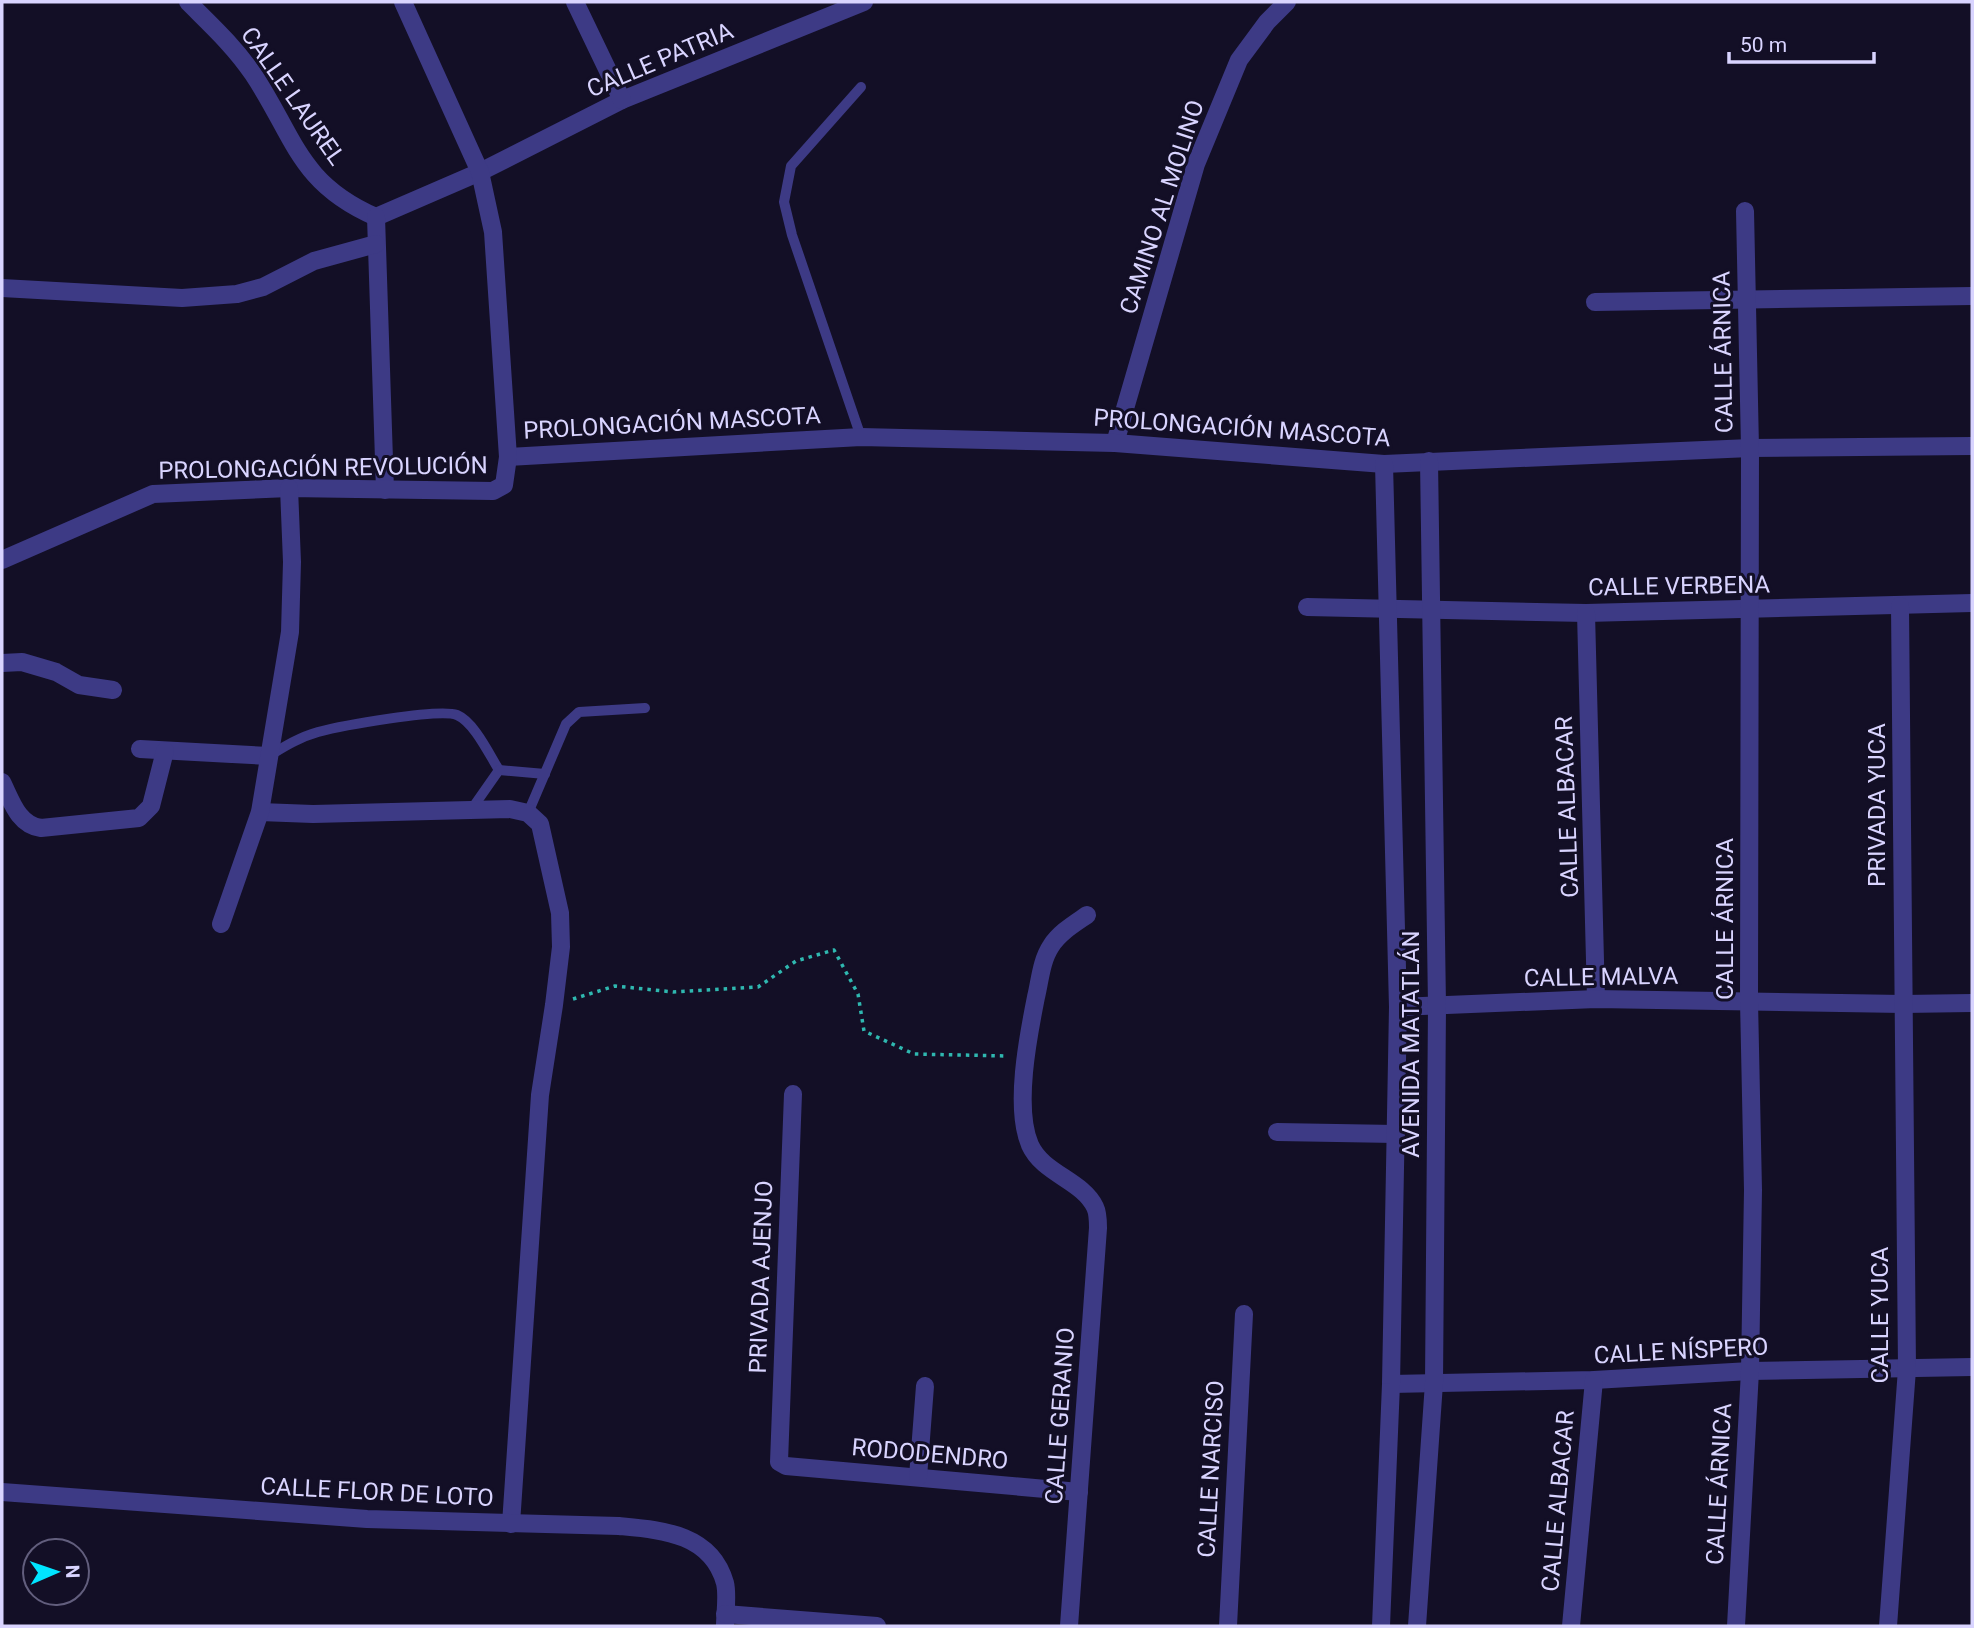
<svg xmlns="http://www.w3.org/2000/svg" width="1974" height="1628" font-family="Roboto,sans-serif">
	<rect width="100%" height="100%" fill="#130f26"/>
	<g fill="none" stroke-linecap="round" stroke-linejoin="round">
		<!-- path -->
		<path stroke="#2fb8b0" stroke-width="3.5" stroke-dasharray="3.5 5" stroke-linecap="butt" d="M573 999 615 986 673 992 758 987 796 961 834 950 858 994 864 1031 914 1054 1008 1056"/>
		<!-- service -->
		<g stroke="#3d3a85" stroke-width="10">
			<path d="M861 437 792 235 784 202 791 166 861 87"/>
			<path d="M269 756C285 746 300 737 318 732 340 726 439 708 457 715 474 722 489 754 499 770"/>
			<path d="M471 810 499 770 545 774"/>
			<path d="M528 813 566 724 579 712 645 708"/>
		</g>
		<!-- minor -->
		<g stroke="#3d3a85" stroke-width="18">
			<path d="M188 2C211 25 234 46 253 74 295 137 298 183 376 217L480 172 622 100 864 2"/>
			<path d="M575 2 622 100"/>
			<path d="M376 217 385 490"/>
			<path d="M2 288 182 298 237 294 263 287 314 261 376 244"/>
			<path d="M1595 302 1972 296"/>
			<path d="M1115 443 1196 164 1239 60 1267 22 1287 2"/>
			<path d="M508 457 861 437 1115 443 1384 464 1750 448 1972 446"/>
			<path d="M2 560 153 494 289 488 493 491 504 485 508 457 493 232 480 172 403 2"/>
			<path d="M1307 607 1586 613 1972 603"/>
			<path d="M1586 613 1596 999"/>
			<path d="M2 663 22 662 56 672 79 685 113 690"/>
			<path d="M140 749 268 756"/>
			<path d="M2 782C11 800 18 825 41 828L139 818 151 806 165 751"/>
			<path d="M260 812 313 814 510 809 528 813 540 824 560 913 561 947 554 1005 540 1095 511 1524"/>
			<path d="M221 924 260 812 290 632 292 562 289 488"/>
			<path d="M1398 1007 1596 999 1903 1004 1972 1003"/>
			<path d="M793 1094 779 1462 786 1466 1079 1492"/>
			<path d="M1277 1132 1396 1134"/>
			<path d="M1391 1384 1594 1380 1750 1371 1972 1367"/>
			<path d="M918 1477 925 1386"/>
			<path d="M2 1492 367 1519 619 1526C661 1530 711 1533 725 1583 728 1595 725 1613 725 1626"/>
			<path d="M725 1614 877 1626"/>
			<path d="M1069 1626 1098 1228C1098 1221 1098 1213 1095 1207 1082 1180 1043 1174 1030 1145 1014 1108 1028 1037 1036 997 1040 981 1041 961 1051 946 1059 933 1074 924 1087 915"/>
			<path d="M1228 1626 1244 1314"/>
			<path d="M1381 1626 1391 1384 1398 1007 1384 464"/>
			<path d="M1417 1626 1434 1383 1437 1006 1429 461"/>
			<path d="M1571 1626 1594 1380"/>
			<path d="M1736 1626 1750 1371 1753 1190 1749 1001 1750 448 1745 211"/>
			<path d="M1888 1626 1907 1369 1900 606"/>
		</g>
	</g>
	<g text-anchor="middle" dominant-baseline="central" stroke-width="6" stroke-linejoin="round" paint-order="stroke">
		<!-- street labels -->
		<g font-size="24" fill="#d9d4ff" stroke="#130f26">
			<text transform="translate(660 60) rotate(-23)">CALLE PATRIA</text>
			<text transform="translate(293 96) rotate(55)">CALLE LAUREL</text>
			<text transform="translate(1162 207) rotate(-72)">CAMINO AL MOLINO</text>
			<text transform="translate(1723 352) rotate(-91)">CALLE ÁRNICA</text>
			<text transform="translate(672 423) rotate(-3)">PROLONGACIÓN MASCOTA</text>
			<text transform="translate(1242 428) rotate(4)">PROLONGACIÓN MASCOTA</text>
			<text transform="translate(323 468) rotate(-1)">PROLONGACIÓN REVOLUCIÓN</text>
			<text transform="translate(1679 586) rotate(-1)">CALLE VERBENA</text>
			<text transform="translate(1877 805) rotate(-90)">PRIVADA YUCA</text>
			<text transform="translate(1567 807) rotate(-92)">CALLE ALBACAR</text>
			<text transform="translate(1725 919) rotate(-90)">CALLE ÁRNICA</text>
			<text transform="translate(1601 977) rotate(-1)">CALLE MALVA</text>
			<text transform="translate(1411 1044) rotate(-90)">AVENIDA MATATLÁN</text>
			<text transform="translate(761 1277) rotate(-88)">PRIVADA AJENJO</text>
			<text transform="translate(1880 1315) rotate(-90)">CALLE YUCA</text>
			<text transform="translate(1681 1351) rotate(-3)">CALLE NÍSPERO</text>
			<text transform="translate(1060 1416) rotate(-86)">CALLE GERANIO</text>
			<text transform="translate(930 1454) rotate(5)">RODODENDRO</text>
			<text transform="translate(1211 1469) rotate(-87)">CALLE NARCISO</text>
			<text transform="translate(1719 1484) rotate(-87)">CALLE ÁRNICA</text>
			<text transform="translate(377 1492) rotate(3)">CALLE FLOR DE LOTO</text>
			<text transform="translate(1558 1501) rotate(-85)">CALLE ALBACAR</text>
		</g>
	</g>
	<!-- border -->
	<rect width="1974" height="1628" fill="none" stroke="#d9d4ff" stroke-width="7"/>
	<!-- north arrow -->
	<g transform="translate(56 1572) rotate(88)"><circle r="33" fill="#130f26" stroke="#625e7d" stroke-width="2"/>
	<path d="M0-5L12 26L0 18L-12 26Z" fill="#00e5ff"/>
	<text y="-10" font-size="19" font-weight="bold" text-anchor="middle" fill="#d9d4ff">N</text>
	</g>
	<!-- scale -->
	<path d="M1729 52v10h145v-10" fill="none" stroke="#d9d4ff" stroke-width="3.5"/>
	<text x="1740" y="52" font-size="21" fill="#d9d4ff" stroke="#130f26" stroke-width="5" paint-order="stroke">50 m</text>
</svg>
